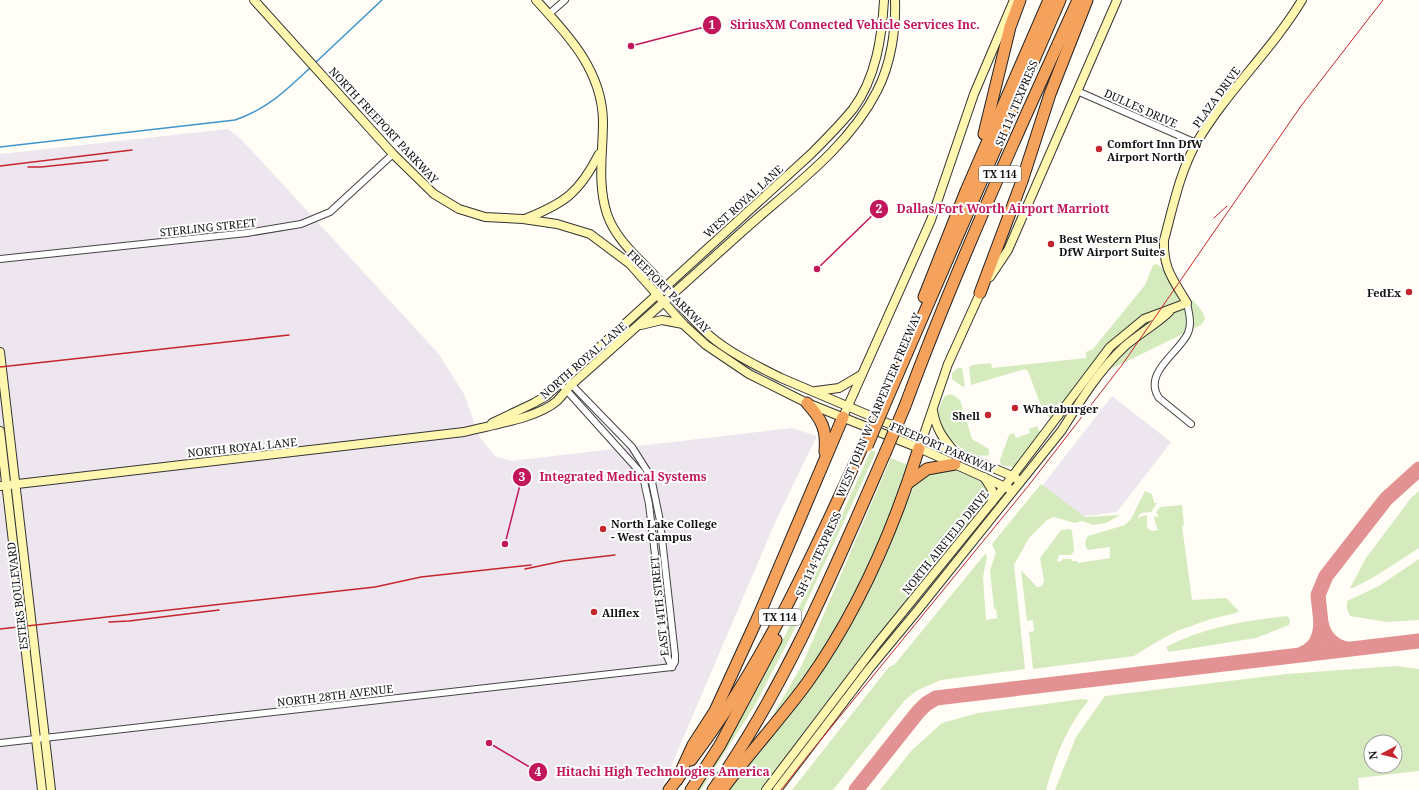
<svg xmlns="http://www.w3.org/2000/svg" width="1419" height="790" font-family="'Noto Serif',serif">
	<rect width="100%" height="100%" fill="#fffdf5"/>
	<!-- industrial -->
	<g fill="#eee6ef">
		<path d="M228 129 241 139 438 353 464 394 479 436 495 456 511 461 792 428 817 436 777 518 661 790H0V154Z"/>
		<path d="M1112 396 1171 442 1117 512 1081 517 1042 486Z"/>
	</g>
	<!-- green -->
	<g fill="#d5ebbd" fill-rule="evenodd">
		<path d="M1156 264C1163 267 1165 275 1169 281 1180 294 1201 301 1205 319L1201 325 1107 371 1079 390 1050 417 1044 414 1028 371 1025 369 971 385 969 367 972 365 991 363 992 368 1086 358V352L1093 349 1145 285 1153 265Z"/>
		<path d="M958 368H962L965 386 963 387 952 379V373Z"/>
		<path d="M951 394 960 400 972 439 989 449V455C970 461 937 433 938 414 938 408 942 401 945 396Z"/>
		<path d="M1037 426 1040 432 1039 435 1015 465 1013 467 1001 465 1000 460 1009 435 1014 433 1016 438 1030 433 1029 429Z"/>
		<path d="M871 450 876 452 791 636 755 705 701 790H693C768 686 818 567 871 450Z"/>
		<path d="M891 458 910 466 879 548 820 660 766 727 802 665Z"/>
		<path d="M943 469 954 470 985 483 990 495C983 507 973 520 964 530 952 542 941 551 935 567L814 718 762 790H730L761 748 874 578 915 484 928 473Z"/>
		<path d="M1041 484 1085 517 1120 515 1106 523 1093 525 1082 521 1075 523 1054 517 1047 520 1029 538 1014 565 1025 669 941 680 918 690 905 700 833 790H792L889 667 895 664 985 554 987 556 983 577 986 620 997 618 996 609H994L990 570 996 553 992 544Z"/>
		<path d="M1145 491 1152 494 1154 503H1157L1151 512 1141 513 1137 518 1147 515V528L1152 531 1158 530 1154 519 1155 516 1158 517V514L1156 513 1160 507 1182 505 1184 525 1182 526 1192 600 1226 598 1239 611 1236 613 1211 619 1177 631 1158 641 1134 656 1033 669 1029 632 1034 631 1033 620 1027 621 1021 570 1037 587 1042 586 1044 581 1040 558 1061 530 1070 529 1072 531 1074 551 1071 555H1059L1057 561 1060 562 1063 559H1071L1073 561H1077L1078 563 1110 558V547L1088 550C1084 545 1085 541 1088 536L1125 525 1131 519Z"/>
		<path d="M1419 491V548L1374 577 1353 588H1350L1366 558 1411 498Z"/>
		<path d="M1419 559V620L1387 622 1350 616 1347 609V601L1379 586Z"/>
		<path d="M1287 616 1290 620 1289 625 1256 638 1169 652 1166 647C1205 627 1244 621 1287 616Z"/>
		<path d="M1396 666 1419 669V771L1358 778 1359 790H1055L1076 737 1105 696 1286 674ZM1371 742H1395V766H1371Z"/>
		<path d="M1082 699 1089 700C1067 726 1055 757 1046 790H880L912 750 942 723 978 713Z"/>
	</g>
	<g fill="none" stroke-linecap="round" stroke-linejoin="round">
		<!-- stream -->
		<g stroke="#3f96cf" stroke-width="1.5">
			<path d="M315 63 382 0"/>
			<path d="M0 147 235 120C268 109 286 90 311 67"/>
		</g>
		<!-- taxiway -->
		<g stroke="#e29292" stroke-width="15">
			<path d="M1321 623 1318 595 1326 576 1386 499 1419 469"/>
			<path d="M1302 654C1316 648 1320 638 1321 623 1324 637 1333 646 1347 649"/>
			<path d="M856 790 918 712 926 704 936 698 1419 641"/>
		</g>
		<defs>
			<g id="street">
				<path d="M549 14 565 0"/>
				<path d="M1077 91 1196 143"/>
				<path d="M0 259 247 233 301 224 330 212 393 154"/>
				<path d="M1187 303C1189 313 1192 323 1188 333 1179 353 1142 373 1159 398L1191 424"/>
				<path d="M569 382 632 447 651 477 660 521 675 655V662L672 667"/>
				<path d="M560 383 640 472 644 481 649 504 667 656 672 667"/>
				<path d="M0 743 672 667"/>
			</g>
			<g id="secondary">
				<path d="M254 0 393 154 434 194 459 209 485 217 523 219 557 224 590 234 630 264 684 325 706 345 749 374 807 403 919 448 1012 490"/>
				<path d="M536 0C568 35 602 70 603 121 603 153 597 183 607 214 615 238 636 256 653 274 672 295 689 317 710 336 730 353 757 366 781 378L1012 476 1020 481"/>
				<path d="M525 219C565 203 579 193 599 154"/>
				<path d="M990 277 1008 250 1117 0"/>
				<path d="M641 325 662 320 683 324"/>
				<path d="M0 352 51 790"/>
				<path d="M816 391 839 388 861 375"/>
				<path d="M933 411C936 428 942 437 953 450"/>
				<path d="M843 417 931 220 974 94 1014 0"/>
				<path d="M492 423 534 403 546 396 811 154C825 140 840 125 853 109 876 78 882 37 884 0"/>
				<path d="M0 431 42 790"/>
				<path d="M921 443 948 364 982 289"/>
				<path d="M984 477 992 490V502"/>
				<path d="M0 486 464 432C490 425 536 419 557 401 562 396 566 390 571 385 629 334 687 281 744 230 791 188 848 148 877 91 891 64 896 30 895 0"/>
				<path d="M766 790 876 645 1005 486 1110 347 1144 319 1187 303C1173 279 1163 269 1164 240 1173 207 1180 171 1197 142 1227 91 1272 50 1302 0"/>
				<path d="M777 790 869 669 917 611 1062 430C1080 401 1099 370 1125 346 1139 334 1155 325 1169 312"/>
			</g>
			<g id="highway">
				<path d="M984 134 1010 27 1020 0"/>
				<path d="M980 293 1022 181 1050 94 1087 0"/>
				<path d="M924 297 966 191 1049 0"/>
				<path d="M887 399 1060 0"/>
				<path d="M807 403C822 420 827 429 825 452"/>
				<path d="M905 406C956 268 1017 134 1078 0"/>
				<path d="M908 483 927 469 955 464"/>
				<path d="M691 760C764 664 814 553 864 443"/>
				<path d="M677 780 693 745 715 711 759 615 843 417"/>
				<path d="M669 790 681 774"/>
				<path d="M691 790 720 745 776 640"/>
				<path d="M713 790C786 686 835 568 885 453"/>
				<path d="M722 790C749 753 780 720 807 683 858 612 893 531 919 448"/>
			</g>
		</defs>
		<!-- street casing -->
		<use href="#street" stroke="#444" stroke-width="8"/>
		<!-- secondary casing -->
		<use href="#secondary" stroke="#333" stroke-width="10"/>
		<!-- highway casing -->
		<use href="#highway" stroke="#222" stroke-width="13"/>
		<!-- street -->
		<use href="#street" stroke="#fff" stroke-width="6"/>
		<!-- secondary -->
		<use href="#secondary" stroke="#fff6b0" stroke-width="8"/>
		<!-- highway -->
		<use href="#highway" stroke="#f5a25d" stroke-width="11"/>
		<!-- tram -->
		<g stroke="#c4262e" stroke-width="1">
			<path d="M1214 218 1227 206"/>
			<path d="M781 790 810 753 1029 485 1122 365 1301 106 1383 0"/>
		</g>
		<!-- rail -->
		<g stroke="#c4262e" stroke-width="1.5">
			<path d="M0 166 132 150"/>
			<path d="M28 167H41L108 160"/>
			<path d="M0 367 289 335"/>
			<path d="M525 569 563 561 615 555"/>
			<path d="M109 622 129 621 219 610"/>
			<path d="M0 629 375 587 421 577 531 565"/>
		</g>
		<defs>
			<g id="highway-bridge">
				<path d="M867 446 887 399"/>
				<path d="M885 453 905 406"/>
			</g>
		</defs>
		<!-- highway-bridge casing -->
		<use href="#highway-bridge" stroke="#222" stroke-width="13" stroke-linecap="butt"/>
		<!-- highway-bridge -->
		<use href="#highway-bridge" stroke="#f5a25d" stroke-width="11"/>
	</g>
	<!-- markers -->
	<g fill="#c4262e" stroke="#fff" stroke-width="1.5">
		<circle cx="1099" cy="149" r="4"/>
		<circle cx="1051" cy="244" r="4"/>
		<circle cx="1409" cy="292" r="4"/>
		<circle cx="1015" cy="408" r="4"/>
		<circle cx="988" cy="415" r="4"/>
		<circle cx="603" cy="529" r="4"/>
		<circle cx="594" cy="612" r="4"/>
	</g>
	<g text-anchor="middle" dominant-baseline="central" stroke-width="4" stroke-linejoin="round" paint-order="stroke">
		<!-- shield labels -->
		<g fill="#fff" stroke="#585858" stroke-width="1">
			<rect x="979" y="166" width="42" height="16" rx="3"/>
			<rect x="759" y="609" width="42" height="16" rx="3"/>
		</g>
		<g font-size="10" font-weight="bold" fill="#111">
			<text x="1000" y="174">TX 114</text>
			<text x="780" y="617">TX 114</text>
		</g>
		<!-- street labels -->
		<g font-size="11" fill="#111" stroke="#fff">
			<text transform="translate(1216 97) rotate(-54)">PLAZA DRIVE</text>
			<text transform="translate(1016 103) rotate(-67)">SH 114 TEXPRESS</text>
			<text transform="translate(1141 108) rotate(24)">DULLES DRIVE</text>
			<text transform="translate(384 125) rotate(47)">NORTH FREEPORT PARKWAY</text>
			<text transform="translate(743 201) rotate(-42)">WEST ROYAL LANE</text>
			<text transform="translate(208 227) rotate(-6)">STERLING STREET</text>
			<text transform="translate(669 291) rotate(45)">FREEPORT PARKWAY</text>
			<text transform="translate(583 360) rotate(-41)">NORTH ROYAL LANE</text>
			<text transform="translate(878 405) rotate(-67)">WEST JOHN W CARPENTER FREEWAY</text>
			<text transform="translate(242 447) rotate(-6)">NORTH ROYAL LANE</text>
			<text transform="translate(943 447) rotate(23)">FREEPORT PARKWAY</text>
			<text transform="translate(945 542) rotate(-51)">NORTH AIRFIELD DRIVE</text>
			<text transform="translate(818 554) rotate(-65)">SH 114 TEXPRESS</text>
			<text transform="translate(17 596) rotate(-97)">ESTERS BOULEVARD</text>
			<text transform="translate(659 606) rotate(-96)">EAST 14TH STREET</text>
			<text transform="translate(335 695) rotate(-7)">NORTH 28TH AVENUE</text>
		</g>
		<!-- poi labels -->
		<g font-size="11" font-weight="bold" fill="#111" stroke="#fff" text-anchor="start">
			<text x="1107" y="143">Comfort Inn DfW<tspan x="1107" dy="13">Airport North</tspan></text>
			<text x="1059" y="238">Best Western Plus<tspan x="1059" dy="13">DfW Airport Suites</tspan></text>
			<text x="1401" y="292" text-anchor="end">FedEx</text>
			<text x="1023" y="408">Whataburger</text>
			<text x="980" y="415" text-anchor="end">Shell</text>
			<text x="611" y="523">North Lake College<tspan x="611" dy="13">- West Campus</tspan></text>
			<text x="602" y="612">Allflex</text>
		</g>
	</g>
	<!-- callouts -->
	<path fill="none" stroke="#c2185b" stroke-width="1.5" d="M631 46L712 25M817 269L879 209M505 544L522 477M489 743L538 772"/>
	<g fill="#c2185b" stroke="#fff" stroke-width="1.5">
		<circle cx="631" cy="46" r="4"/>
		<circle cx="817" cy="269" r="4"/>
		<circle cx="505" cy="544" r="4"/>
		<circle cx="489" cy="743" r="4"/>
		<circle cx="712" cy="25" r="10"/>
		<circle cx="879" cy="209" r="10"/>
		<circle cx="522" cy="477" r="10"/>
		<circle cx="538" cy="772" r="10"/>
	</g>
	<g font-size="12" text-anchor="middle" font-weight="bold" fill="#fff">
		<text x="712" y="29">1</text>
		<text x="879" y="213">2</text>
		<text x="522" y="481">3</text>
		<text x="538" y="776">4</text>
	</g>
	<g font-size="12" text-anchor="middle" font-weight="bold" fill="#c2185b" stroke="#fff" stroke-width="4" stroke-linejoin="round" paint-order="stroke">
		<text x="855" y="29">SiriusXM Connected Vehicle Services Inc.</text>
		<text x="1003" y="213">Dallas/Fort Worth Airport Marriott</text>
		<text x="623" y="481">Integrated Medical Systems</text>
		<text x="663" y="776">Hitachi High Technologies America</text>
	</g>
	<!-- north arrow -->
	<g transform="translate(1383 754) rotate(263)"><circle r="19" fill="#ffffff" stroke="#a0a0a0"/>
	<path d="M0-3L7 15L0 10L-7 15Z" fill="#c4262e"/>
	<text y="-6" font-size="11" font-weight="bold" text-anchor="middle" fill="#111111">N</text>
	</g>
</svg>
